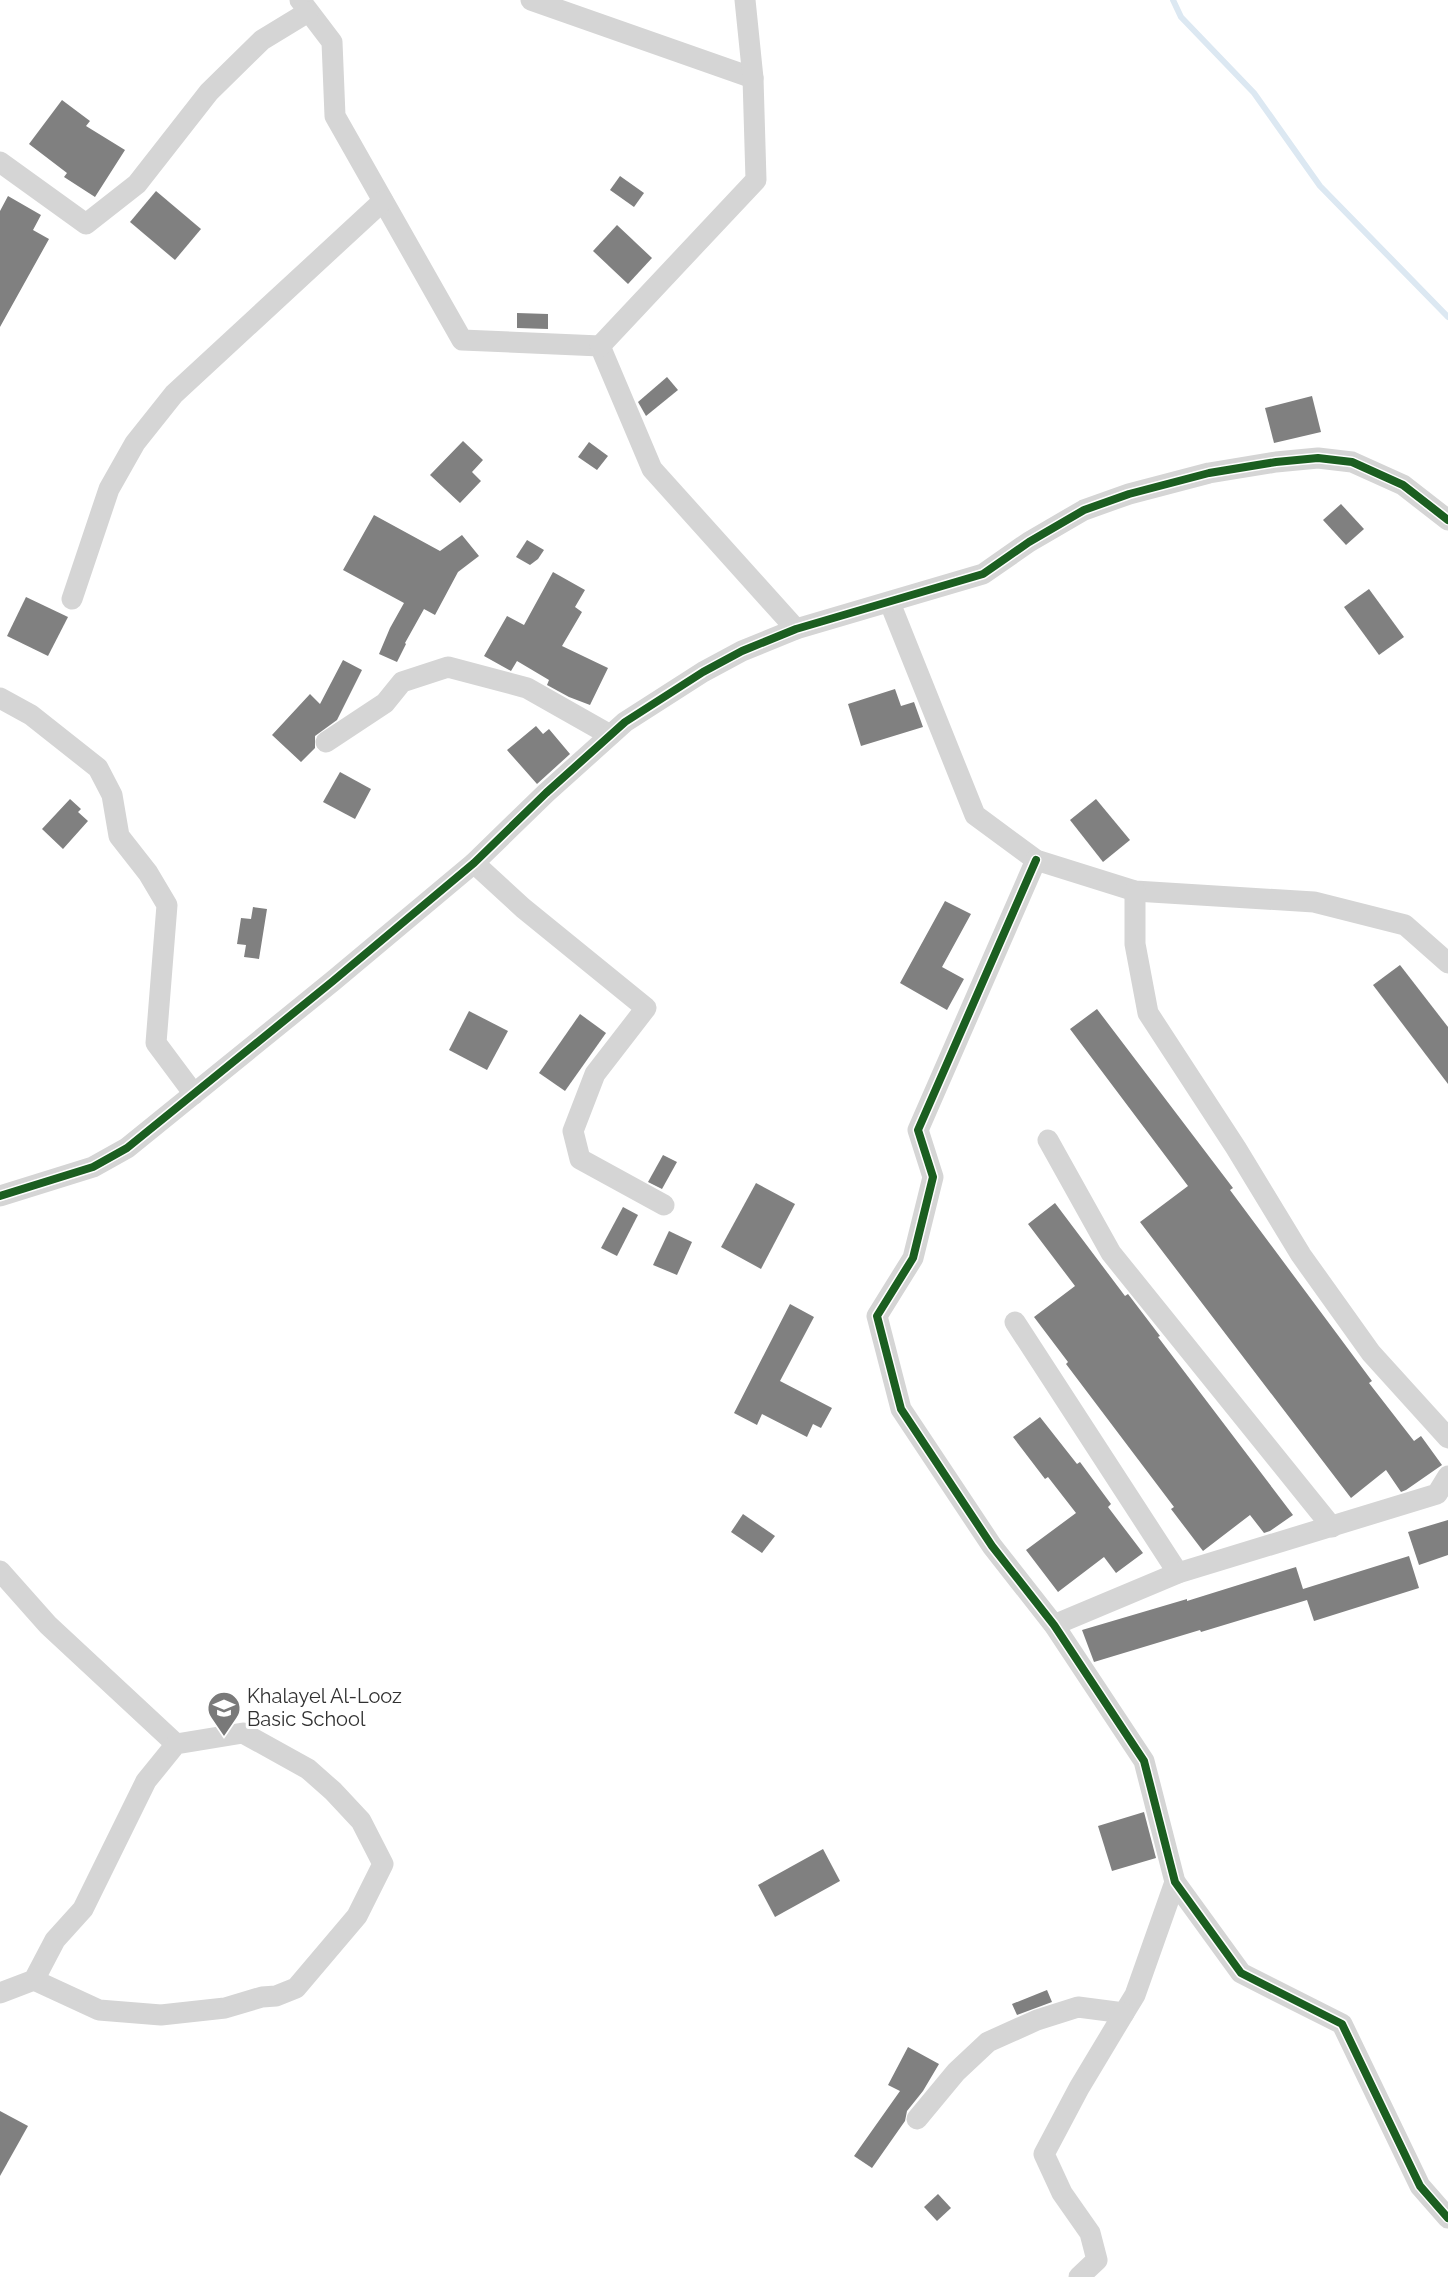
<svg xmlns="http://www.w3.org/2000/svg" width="1448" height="2277" font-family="Raleway,sans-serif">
	<rect width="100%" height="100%" fill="#fff"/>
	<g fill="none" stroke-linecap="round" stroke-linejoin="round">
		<!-- stream -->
		<path stroke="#dce8f2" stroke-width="6" d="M1173 0 1181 17 1254 93 1320 186 1448 317"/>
	</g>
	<!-- building -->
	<g fill="#808080">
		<path d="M62 100 90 121 86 126 125 150 95 197 64 177 67 173 29 144Z"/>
		<path d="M620 176 644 193 634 207 610 190Z"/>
		<path d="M156 191 201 229 175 260 130 222Z"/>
		<path d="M8 196 41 215 33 230 49 239 0 327V211Z"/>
		<path d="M617 225 652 258 628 284 593 251Z"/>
		<path d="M517 313 548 314V329L517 328Z"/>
		<path d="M667 377 678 390 646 416 638 402Z"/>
		<path d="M1312 396 1321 432 1274 443 1265 408Z"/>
		<path d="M463 441 483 460 472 472 481 481 460 503 430 475Z"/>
		<path d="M589 442 608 456 597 470 578 457Z"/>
		<path d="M1341 504 1364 529 1346 545 1323 520Z"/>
		<path d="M374 515 440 551 462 535 479 556 458 572 435 615 424 609 405 643 406 644 397 662 379 654 390 628 404 603 343 570Z"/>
		<path d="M527 540 544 550 538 559 530 565 516 557Z"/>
		<path d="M553 572 585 590 575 607 582 612 562 646 608 668 590 705 569 697 547 685 549 680 517 661 511 671 484 656 507 616 524 625Z"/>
		<path d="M1369 589 1404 637 1379 655 1344 607Z"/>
		<path d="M26 597 68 617 48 656 7 636Z"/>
		<path d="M343 660 362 670 337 720 315 736V748L301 762 272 735 310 694 320 704Z"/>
		<path d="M895 689 901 706 914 702 923 727 861 746 848 704Z"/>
		<path d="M536 726 543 734 549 729 570 754 537 784 507 750Z"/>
		<path d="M340 772 371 789 355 819 323 802Z"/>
		<path d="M70 799 81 809 78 812 88 821 63 849 42 829Z"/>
		<path d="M1096 799 1130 840 1103 862 1070 820Z"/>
		<path d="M945 901 971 914 942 967 964 979 947 1010 900 983Z"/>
		<path d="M253 907 267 909 259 959 244 957 246 945 237 944 241 918 251 919Z"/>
		<path d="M1400 965 1448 1027V1084L1373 985Z"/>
		<path d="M1097 1009 1233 1188 1230 1190 1372 1381 1369 1383 1414 1441 1421 1436 1442 1465 1406 1490 1401 1492 1386 1470 1351 1498 1140 1222 1188 1186 1070 1029Z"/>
		<path d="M469 1011 508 1031 487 1070 449 1050Z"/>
		<path d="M580 1014 606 1033 565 1091 539 1073Z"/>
		<path d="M663 1155 677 1162 662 1189 648 1182Z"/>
		<path d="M756 1183 795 1204 761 1269 721 1247Z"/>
		<path d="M1055 1203 1125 1296 1128 1294 1160 1336 1158 1337 1293 1515 1270 1531 1264 1533 1250 1515 1203 1551 1171 1509 1174 1507 1066 1364 1068 1362 1034 1317 1075 1286 1028 1224Z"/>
		<path d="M623 1207 638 1215 617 1256 601 1248Z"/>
		<path d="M669 1231 692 1242 677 1275 653 1265Z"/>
		<path d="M790 1304 814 1317 780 1381 832 1408 821 1428 813 1424 807 1437 762 1414 757 1425 734 1413Z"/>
		<path d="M1040 1417 1077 1464 1080 1462 1111 1504 1108 1507 1143 1553 1116 1573 1104 1557 1058 1592 1026 1550 1076 1513 1048 1477 1045 1479 1013 1437Z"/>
		<path d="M743 1514 775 1536 762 1553 731 1532Z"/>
		<path d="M1448 1520V1555L1419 1565 1408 1532Z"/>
		<path d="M1409 1556 1419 1588 1314 1621 1307 1600 1201 1632 1200 1630 1094 1662 1082 1630 1187 1599V1601L1296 1567 1303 1589Z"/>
		<path d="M1144 1812 1156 1858 1112 1871 1098 1826Z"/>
		<path d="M823 1849 840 1881 775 1917 758 1885Z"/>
		<path d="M1047 1990 1052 2002 1017 2015 1012 2004Z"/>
		<path d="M908 2047 939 2064 923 2091 907 2111 905 2121 872 2168 854 2156 900 2091 888 2085Z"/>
		<path d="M0 2111 28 2126 0 2176Z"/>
		<path d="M938 2194 951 2208 937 2221 924 2207Z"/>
	</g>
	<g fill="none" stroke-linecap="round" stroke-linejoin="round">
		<!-- minor -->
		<g stroke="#d5d5d5" stroke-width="21">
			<path d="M300 0 332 42 335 116 462 340 600 346 652 469 796 629"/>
			<path d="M531 0 753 78"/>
			<path d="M0 162 86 224 137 184 209 92 262 40 308 12"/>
			<path d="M600 346 756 180 753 78 745 0"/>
			<path d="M72 599 109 489 135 443 174 394 383 201"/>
			<path d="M890 603 975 815 1036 860 1135 891 1314 902 1405 925 1448 963"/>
			<path d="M0 698 31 715 98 768 112 795 119 836 148 873 167 905 156 1043 194 1094"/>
			<path d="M326 742 385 703 402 682 448 667 527 688 610 735"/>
			<path d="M1036 860 918 1130 933 1177 913 1258 877 1316 901 1409 992 1546 1054 1625 1144 1761 1175 1882 1241 1973 1342 2024 1420 2186 1448 2218"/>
			<path d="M474 863 523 908 646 1008 595 1074 573 1131 580 1159 664 1205"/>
			<path d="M1135 891V944L1148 1013 1236 1148 1301 1255 1371 1353 1448 1438"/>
			<path d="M1048 1140 1111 1253 1332 1527"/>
			<path d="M0 1196 93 1167 127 1148 333 981 474 863 546 793 625 722 703 672 742 651 796 629 983 574 1029 542 1084 510 1129 494 1209 473 1276 462 1318 458 1352 462 1403 485 1448 520"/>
			<path d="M1015 1322 1178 1573"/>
			<path d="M0 1571 48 1625 176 1744"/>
			<path d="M1054 1625 1178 1573 1437 1494 1448 1476"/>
			<path d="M0 1993 34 1980 55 1940 83 1909 146 1781 176 1744 243 1733 308 1769 333 1791 361 1821 383 1864 357 1916 296 1988 276 1996 262 1997 225 2008 161 2015 99 2010 34 1980"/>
			<path d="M917 2119 956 2072 988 2042 1037 2020 1078 2007 1124 2013 1135 1995 1175 1882"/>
			<path d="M1079 2277 1097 2260 1090 2233 1062 2193 1044 2154 1079 2088 1124 2013"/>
		</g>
		<defs>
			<g id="cycleway">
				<path d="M1036 860 918 1130 933 1177 913 1258 877 1316 901 1409 992 1546 1054 1625 1144 1761 1175 1882 1241 1973 1342 2024 1420 2186 1448 2218"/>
				<path d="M0 1196 93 1167 127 1148 333 981 474 863 546 793 625 722 703 672 742 651 796 629 983 574 1029 542 1084 510 1129 494 1209 473 1276 462 1318 458 1352 462 1403 485 1448 520"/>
			</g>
		</defs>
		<!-- cycleway casing -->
		<use href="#cycleway" stroke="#fff" stroke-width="11"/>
		<!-- cycleway -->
		<use href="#cycleway" stroke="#1b5e20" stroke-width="8"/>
	</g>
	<!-- icons -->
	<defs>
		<symbol id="school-pin" viewBox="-11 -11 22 30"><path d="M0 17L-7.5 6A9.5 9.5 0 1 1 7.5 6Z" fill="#797979" stroke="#fff"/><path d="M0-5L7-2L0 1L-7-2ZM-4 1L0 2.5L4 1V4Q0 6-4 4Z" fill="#fff"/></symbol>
	</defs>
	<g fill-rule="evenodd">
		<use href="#school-pin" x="205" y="1689" width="38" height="52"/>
	</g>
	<g text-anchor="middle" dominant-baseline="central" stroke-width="6" stroke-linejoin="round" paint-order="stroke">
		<!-- poi labels -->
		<g font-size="20" fill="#313131" stroke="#fff" text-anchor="start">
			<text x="247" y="1696">Khalayel Al-Looz<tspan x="247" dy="23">Basic School</tspan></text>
		</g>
	</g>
</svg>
